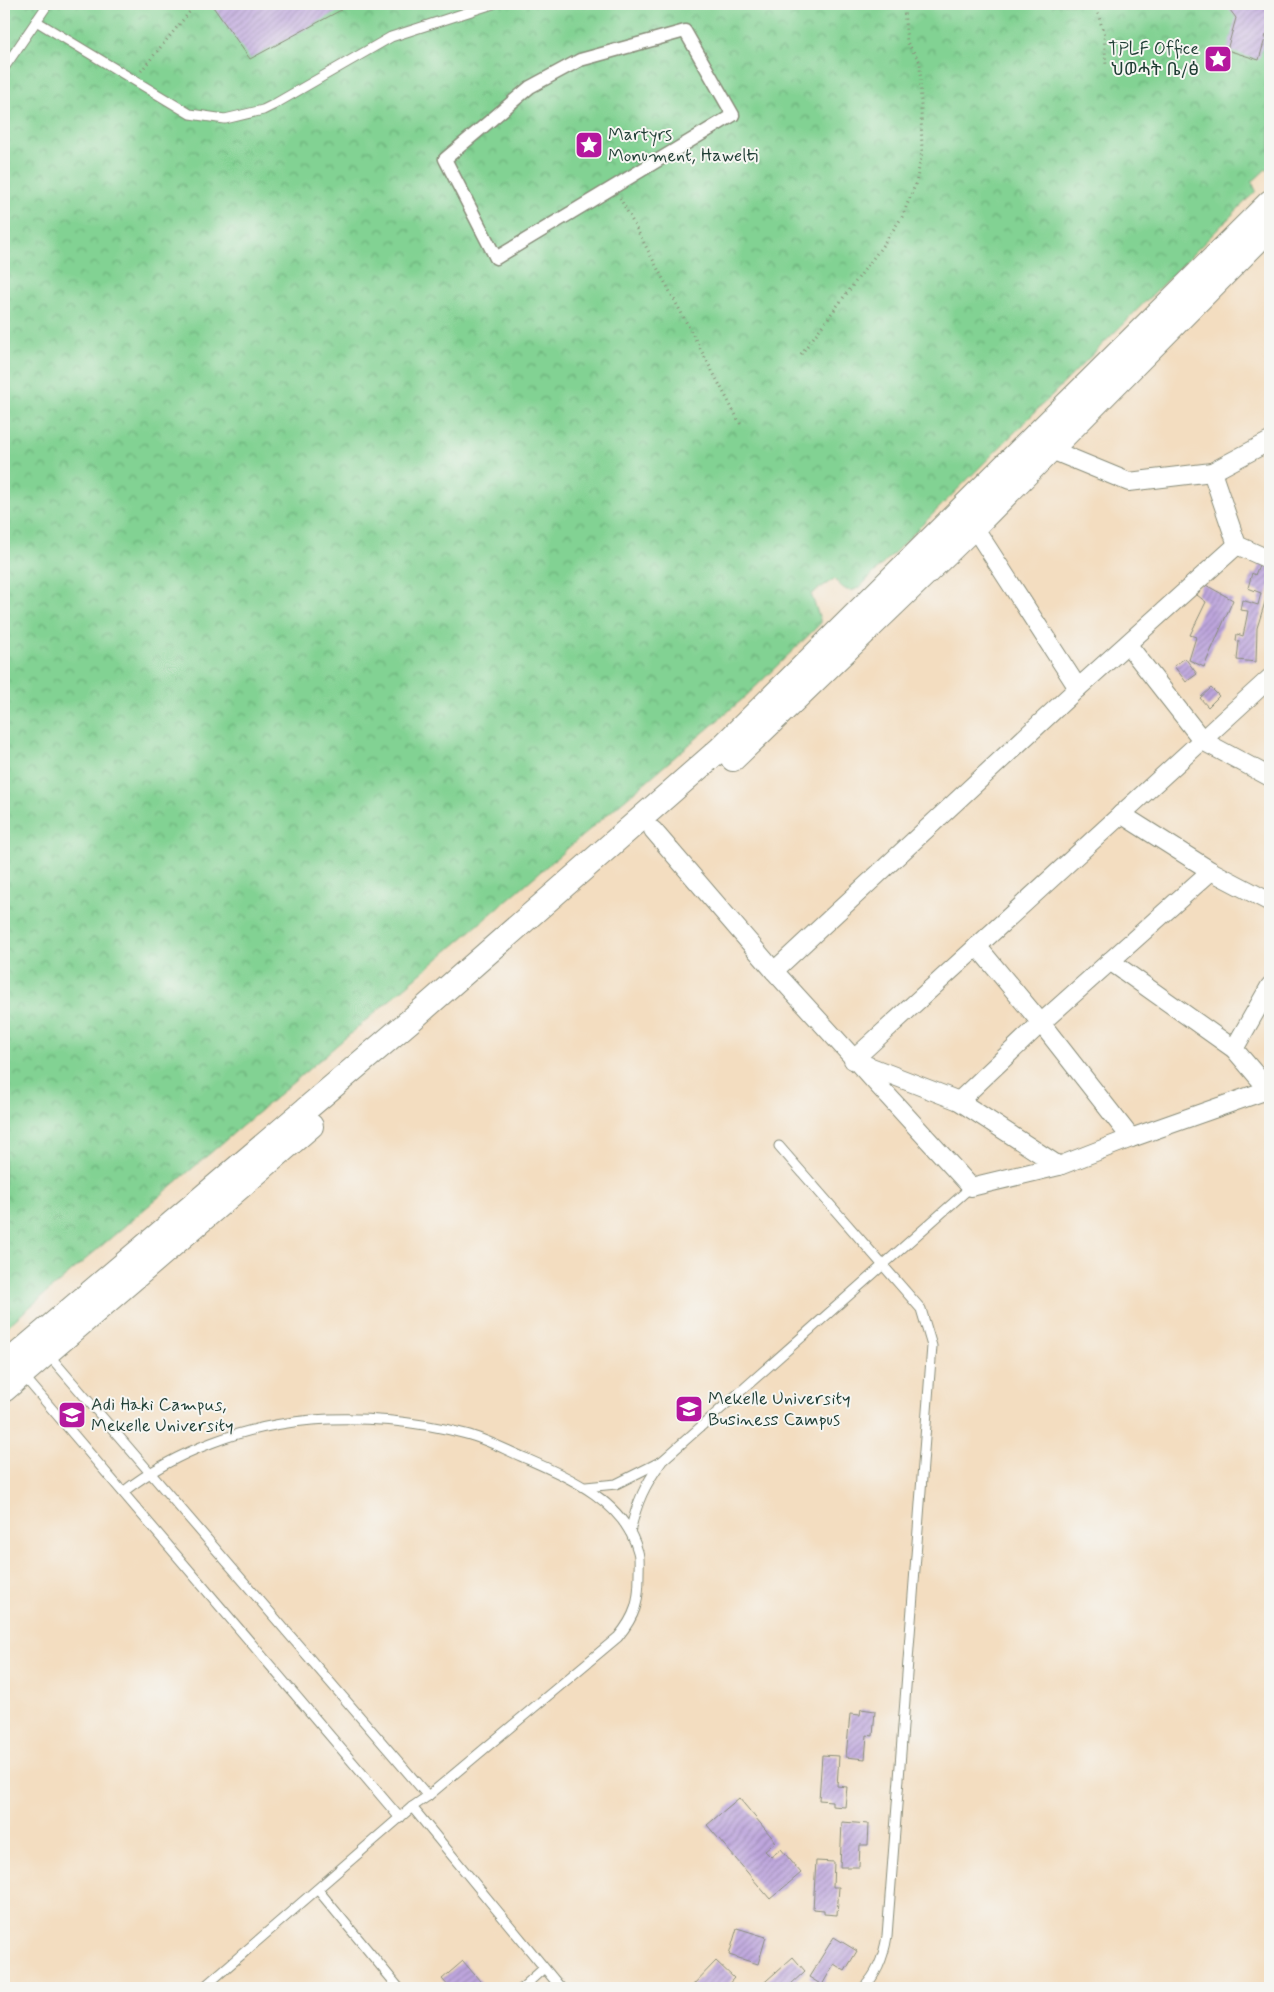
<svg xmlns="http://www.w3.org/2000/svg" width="1274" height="1992" font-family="Mynerve,'Noto Sans Ethiopic',sans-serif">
	<defs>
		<pattern id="park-crowns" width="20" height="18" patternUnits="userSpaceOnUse" patternTransform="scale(1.25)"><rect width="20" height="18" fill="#82d293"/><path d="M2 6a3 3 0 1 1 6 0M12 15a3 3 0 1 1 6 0" fill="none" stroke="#6aac79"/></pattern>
		<pattern id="building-hatch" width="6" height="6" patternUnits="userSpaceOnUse" patternTransform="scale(1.25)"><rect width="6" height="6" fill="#bea6dd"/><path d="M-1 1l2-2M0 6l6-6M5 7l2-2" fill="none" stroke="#9a88b4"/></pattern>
	</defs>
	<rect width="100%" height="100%" fill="#f6f6f2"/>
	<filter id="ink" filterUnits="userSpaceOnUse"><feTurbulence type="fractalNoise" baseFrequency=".02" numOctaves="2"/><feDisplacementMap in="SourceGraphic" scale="10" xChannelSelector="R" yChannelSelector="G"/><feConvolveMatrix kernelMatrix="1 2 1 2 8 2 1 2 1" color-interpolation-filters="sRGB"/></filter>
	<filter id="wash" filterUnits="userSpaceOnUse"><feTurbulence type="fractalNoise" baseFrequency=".0096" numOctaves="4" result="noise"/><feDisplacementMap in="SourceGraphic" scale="20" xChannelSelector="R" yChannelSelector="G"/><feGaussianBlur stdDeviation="1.12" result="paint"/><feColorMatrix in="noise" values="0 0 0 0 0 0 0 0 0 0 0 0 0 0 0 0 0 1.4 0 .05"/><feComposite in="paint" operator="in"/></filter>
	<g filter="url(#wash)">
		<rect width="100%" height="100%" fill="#f3ddc0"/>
		<!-- park -->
		<path fill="url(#park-crowns)" stroke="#508864" d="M4 4H1270V172L1266 169 1252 182 1256 191 862 585C849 596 844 589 834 579L811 594 820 619V624L745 697 4 1329Z"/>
		<g id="blocks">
			<!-- building -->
			<g fill="url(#building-hatch)">
				<path d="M211 4H340L341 10 250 59Z"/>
				<path d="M1228 4H1270V32L1266 35 1259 60 1227 50 1236 18 1227 6Z"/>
				<path d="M1261 560 1270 564V586L1257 628 1256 662 1237 660 1239 641 1236 640 1237 634 1243 636 1248 611 1240 610 1242 600 1258 605 1261 593 1248 588 1252 573 1255 575Z"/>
				<path d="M1202 583 1233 600 1204 667 1189 660 1196 637 1190 635 1206 602 1197 595Z"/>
				<path d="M1185 658 1197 674 1186 682 1174 666Z"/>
				<path d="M1211 688 1219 696 1208 707 1200 698Z"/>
				<path d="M861 1709 875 1711 873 1736 867 1735 865 1759 846 1757 850 1714 860 1715Z"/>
				<path d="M822 1755 839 1756 837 1786 847 1787 845 1807 832 1806V1801L819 1800Z"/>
				<path d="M739 1798 776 1842 765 1851 771 1857 781 1849 801 1873 770 1899 707 1825Z"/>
				<path d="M842 1822 869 1824 868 1845H860L859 1867H840Z"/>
				<path d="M816 1861 834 1862 833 1887H839L837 1915 824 1914V1910L813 1909Z"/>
				<path d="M737 1928 766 1937 758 1964 729 1955Z"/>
				<path d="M834 1937 857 1951 845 1971 834 1964 822 1985 809 1977Z"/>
				<path d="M793 1957 805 1971 789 1986 791 1988H758Z"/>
				<path d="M463 1961 486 1988H450L442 1979Z"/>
				<path d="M716 1961 734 1978 725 1988H690Z"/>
			</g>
		</g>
	</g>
	<g filter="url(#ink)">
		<use href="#blocks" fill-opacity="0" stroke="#898d7a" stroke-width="1"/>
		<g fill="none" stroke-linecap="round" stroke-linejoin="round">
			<defs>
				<g id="service">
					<path d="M36 21 190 114 225 119 263 110 273 105 391 37 493 4"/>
					<path d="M4 68 48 4"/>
					<path d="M779 1146 921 1309 932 1346 887 1936C884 1955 878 1974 863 1988"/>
					<path d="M48 1354 428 1796"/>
					<path d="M23 1375 400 1818"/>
					<path d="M586 1487 616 1484 660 1462"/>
					<path d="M123 1492C177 1450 244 1426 312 1420 361 1416 418 1421 466 1434 486 1439 506 1450 525 1458 568 1477 625 1501 638 1552 640 1558 639 1567 639 1574 639 1602 636 1615 618 1637L428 1796 412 1807 203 1988"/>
					<path d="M630 1532C637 1502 644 1486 662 1461L971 1187"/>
					<path d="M412 1807 561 1988"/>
					<path d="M318 1890 399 1988"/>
					<path d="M522 1988 543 1969"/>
				</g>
				<path id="pedestrian" d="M685 31 733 115 496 258 445 159 530 87 580 60Z"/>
				<g id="minor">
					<path d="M1049 449 1129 482 1212 472 1270 441"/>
					<path d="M1212 472 1237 545 1270 560"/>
					<path d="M974 527 1078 688"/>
					<path d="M1128 645 1203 741 1270 777"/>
					<path d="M1121 814 1211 871 1270 902"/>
					<path d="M653 830 774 971 971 1187 1059 1166 1131 1138 1270 1089"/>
					<path d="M977 946 1041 1023 1131 1138"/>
					<path d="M1110 961 1234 1049 1268 1089"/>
					<path d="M774 971 1078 688 1237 545"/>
					<path d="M1234 1049 1270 986"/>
					<path d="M959 1101 1041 1023 1211 871"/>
					<path d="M1059 1166 959 1101 853 1060 1270 678"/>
				</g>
				<g id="secondary">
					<path d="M733 759 974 527 1270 228"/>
					<path d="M4 1366 411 1020 720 749 1270 202"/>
					<path d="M4 1390 311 1126"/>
				</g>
			</defs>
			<!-- service casing -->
			<use href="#service" stroke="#898d7a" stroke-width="11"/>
			<!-- pedestrian casing -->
			<use href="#pedestrian" stroke="#898d7a" stroke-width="15"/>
			<!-- minor casing -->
			<use href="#minor" stroke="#898d7a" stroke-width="20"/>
			<!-- secondary casing -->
			<use href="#secondary" stroke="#898d7a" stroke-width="26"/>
			<!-- path -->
			<g stroke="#898d7a" stroke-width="3" stroke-dasharray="1 4" stroke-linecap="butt">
				<path d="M1095 4 1104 34 1106 65"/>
				<path d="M141 71 192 9"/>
				<path d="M620 198 741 425"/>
				<path d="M801 354 880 249 902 217 916 183 922 153 920 62 907 42 904 9 901 4"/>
			</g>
			<!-- service -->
			<use href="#service" stroke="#fff" stroke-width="9"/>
			<!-- pedestrian -->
			<use href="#pedestrian" stroke="#fff" stroke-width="12"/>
			<!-- minor -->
			<use href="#minor" stroke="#fff" stroke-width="18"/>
			<!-- secondary -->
			<use href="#secondary" stroke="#fff" stroke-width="24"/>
		</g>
	</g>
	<!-- icons -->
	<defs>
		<symbol id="sight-square" viewBox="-11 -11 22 22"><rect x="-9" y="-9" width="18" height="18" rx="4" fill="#b5179e" stroke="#f6f6f2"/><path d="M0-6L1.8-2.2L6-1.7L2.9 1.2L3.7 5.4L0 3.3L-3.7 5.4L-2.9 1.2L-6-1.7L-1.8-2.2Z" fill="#fff"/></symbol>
		<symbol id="university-square" viewBox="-11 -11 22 22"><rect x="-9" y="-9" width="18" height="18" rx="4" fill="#b5179e" stroke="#f6f6f2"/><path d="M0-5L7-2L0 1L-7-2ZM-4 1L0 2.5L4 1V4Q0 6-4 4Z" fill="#fff"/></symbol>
	</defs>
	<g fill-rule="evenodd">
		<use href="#sight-square" x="1202" y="43" width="32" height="32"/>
		<use href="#sight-square" x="573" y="129" width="32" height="32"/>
		<use href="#university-square" x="673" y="1393" width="32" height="32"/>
		<use href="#university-square" x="56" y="1399" width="32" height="32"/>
	</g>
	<g text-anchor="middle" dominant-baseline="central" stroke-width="4" stroke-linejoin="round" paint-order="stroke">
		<!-- poi labels -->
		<g font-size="18" fill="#1f3d34" stroke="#f6f6f2" text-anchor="start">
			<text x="1199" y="49" text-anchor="end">TPLF Office<tspan x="1199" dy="21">ህወሓት ቤ/ፅ</tspan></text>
			<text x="608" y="135">Martyrs<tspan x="608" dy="21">Monument, Hawelti</tspan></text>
			<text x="708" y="1399">Mekelle University<tspan x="708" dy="21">Business Campus</tspan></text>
			<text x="91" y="1405">Adi Haki Campus,<tspan x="91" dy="21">Mekelle University</tspan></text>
		</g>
	</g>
	<!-- margin -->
	<rect width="1274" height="1992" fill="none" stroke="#f6f6f2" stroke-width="20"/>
</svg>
